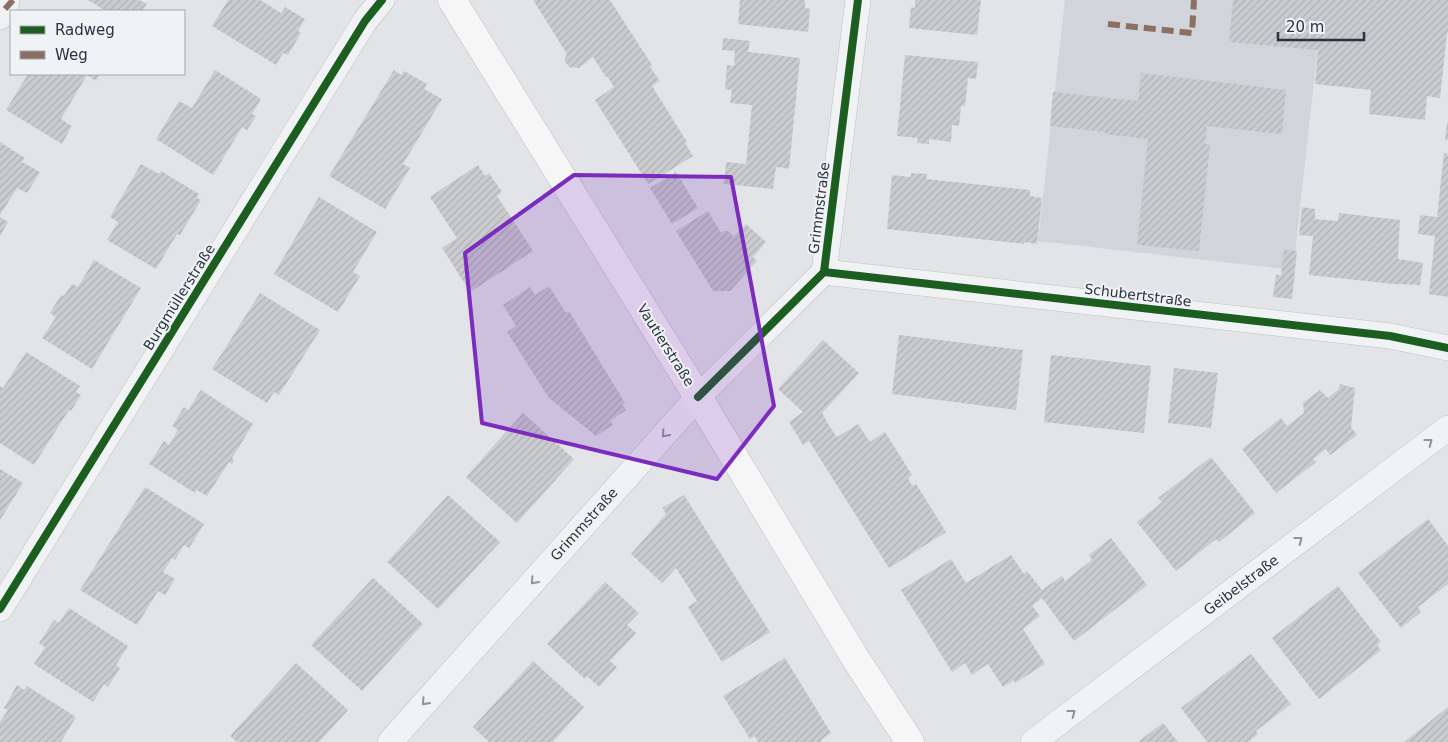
<svg xmlns="http://www.w3.org/2000/svg" width="1448" height="742" font-family="'DejaVu Sans',sans-serif">
	<defs>
		<pattern id="building-hatch" width="6" height="6" patternUnits="userSpaceOnUse" patternTransform="scale(1.25)"><rect width="6" height="6" fill="#cacccf"/><path d="M-1 1l2-2M0 6l6-6M5 7l2-2" fill="none" stroke="#aeb0b3"/></pattern>
	</defs>
	<rect width="100%" height="100%" fill="#e2e4e7"/>
	<!-- built -->
	<path fill="#d1d4da" d="M1065 0H1323L1293 270 1038 241Z"/>
	<!-- building -->
	<g fill="url(#building-hatch)">
		<path d="M88 0H139L147 4 142 11H106Z"/>
		<path d="M228 0H260L281 13 285 7 305 19 298 31 301 33 288 55 283 53 276 65 212 26Z"/>
		<path d="M533 0H610L652 65 650 67 660 81 652 86 687 142 685 143 693 156 648 184 595 100 614 87 607 76 606 77 593 57 579 68 569 67 564 60 567 54Z"/>
		<path d="M740 0H805V8L810 9 808 32 738 24Z"/>
		<path d="M915 0H981L977 35 909 28 911 7 915 8Z"/>
		<path d="M1233 0H1448V33H1447L1440 98 1427 96 1425 120 1369 114 1371 90 1315 84 1318 50 1229 42Z"/>
		<path d="M723 38 750 41 748 52 800 58 789 169 776 167 773 189 724 184 726 162 746 164 752 105 730 103 732 90 725 89 727 65 734 66 735 51 722 50Z"/>
		<path d="M905 55 978 62 976 79 968 78 965 106H961L959 126 952 125 951 142 929 139V144L917 143 918 138 897 136Z"/>
		<path d="M215 70 261 99 252 114 256 116 247 130 242 127 213 175 156 139 179 101 192 108Z"/>
		<path d="M394 70 401 75 404 71 427 84 424 89 442 99 403 164 410 168 385 209 329 176Z"/>
		<path d="M1141 73 1286 90 1282 134 1207 126 1205 144 1210 145 1199 251 1137 245 1148 139 1105 134V132L1050 126 1053 92 1138 101Z"/>
		<path d="M28 74H100L96 81 87 75 61 119 72 126 62 144 6 110Z"/>
		<path d="M1447 123H1448V140H1445Z"/>
		<path d="M0 142 25 158 22 162 40 172 27 193 17 188 0 215Z"/>
		<path d="M1444 153 1448 154V297L1429 294 1435 236 1418 234 1420 215 1437 217Z"/>
		<path d="M141 164 159 174 161 171 199 194 197 198 201 200 180 235 177 234 156 269 107 240 118 222 110 217Z"/>
		<path d="M478 165 485 176 489 173 502 192 497 196 533 251 470 292 442 248 457 238 430 197Z"/>
		<path d="M676 172 698 208 672 224 650 188Z"/>
		<path d="M911 173 927 174 926 179 1030 190V196L1042 198 1037 244 1024 242V244L887 229 892 175 911 177Z"/>
		<path d="M319 197 377 232 353 272 360 276 338 312 274 274Z"/>
		<path d="M1302 207 1315 209V219L1338 221 1339 213 1400 220 1398 259 1423 263 1420 285 1394 284 1309 275 1313 236 1299 235Z"/>
		<path d="M708 211 721 233 724 231H728L732 234 733 237 746 224 766 242 753 257 757 261 730 291H713L676 231Z"/>
		<path d="M0 217 8 222 0 236Z"/>
		<path d="M1284 250 1297 251 1292 299 1273 297 1276 275H1281Z"/>
		<path d="M94 260 141 288 92 369 42 338 56 317 50 313 61 295 64 296 72 284 78 287Z"/>
		<path d="M549 286 566 313 569 311 625 403 622 404 626 410 610 421 613 425 596 436 549 398 507 332 516 326 503 305 530 287 535 295Z"/>
		<path d="M260 293 320 330 279 395 274 392 267 403 212 369Z"/>
		<path d="M899 335 1023 350 1016 410 892 394Z"/>
		<path d="M823 340 859 373 822 413 830 427 837 437 858 424 870 442 885 432 912 475 908 478 912 486 916 484 946 532 889 568 809 441 803 445 789 422 803 412 778 389Z"/>
		<path d="M26 352 80 386 76 392 81 395 71 411 69 410 34 465 0 443V386L3 388Z"/>
		<path d="M1051 355 1151 366 1144 433 1044 422Z"/>
		<path d="M1174 368 1218 373 1211 428 1168 423Z"/>
		<path d="M1340 384 1355 388 1351 427 1357 435 1330 455 1326 449 1313 459 1316 462 1276 493 1242 449 1281 418 1287 426 1304 413 1303 403 1320 390 1328 398 1339 389Z"/>
		<path d="M201 390 253 424 232 458 234 460 232 464 229 462 207 496 197 490 195 493 149 464 164 441 169 445 178 430 172 426 184 407 188 410Z"/>
		<path d="M523 413 574 459 517 523 466 477Z"/>
		<path d="M1211 457 1255 513 1219 542 1216 539 1176 571 1137 522 1162 502 1158 498Z"/>
		<path d="M0 469 23 483 0 520Z"/>
		<path d="M145 487 204 524 189 548 184 545 175 560 172 558 163 572 175 579 165 595 158 591 137 625 80 590Z"/>
		<path d="M448 495 500 542 438 609 387 562Z"/>
		<path d="M684 495 770 632 722 662 688 607 697 601 676 568 662 583 631 554 666 514 662 508Z"/>
		<path d="M1428 519 1448 546V584L1418 607 1421 612 1401 628 1358 573Z"/>
		<path d="M1111 538 1147 585 1074 641 1042 598 1032 606 1040 616 1023 629 1045 664 1015 683 1014 680 1003 687 988 664 972 675 965 663 952 672 901 590 951 559 966 583 1011 555 1024 574 1027 571 1042 590 1062 576 1065 581 1092 560 1089 555Z"/>
		<path d="M373 578 423 624 362 691 311 645Z"/>
		<path d="M605 582 639 613 627 625 636 633 610 661 617 667 599 687 587 676 585 679 547 644Z"/>
		<path d="M1338 586 1381 642 1377 645 1381 650 1319 699 1272 638Z"/>
		<path d="M69 608 128 646 116 665 120 668 108 687 104 684 93 702 34 664 45 647 39 643 54 620 59 623Z"/>
		<path d="M1251 654 1291 704 1256 731 1258 734 1248 742H1207L1181 708Z"/>
		<path d="M785 658 831 733 821 740 822 742H758L755 736 750 739 723 696Z"/>
		<path d="M533 661 584 707 553 742H489L473 727Z"/>
		<path d="M296 663 348 710 319 742H237L230 736Z"/>
		<path d="M17 685 24 690 27 686 76 717 61 742H0V722L8 710 4 708Z"/>
		<path d="M1448 707V742H1404Z"/>
		<path d="M1163 723 1178 742H1138Z"/>
	</g>
	<g fill="none" stroke-linecap="round" stroke-linejoin="round">
		<defs>
			<g id="minor">
				<path d="M0 17 5 9 7 0"/>
				<path d="M824 272 1390 336 1448 348"/>
				<path d="M0 609 365 21 382 0"/>
				<path d="M390 742 698 397 824 272 858 0"/>
				<path d="M1033 742 1448 428"/>
			</g>
			<path id="primary" d="M452 0 698 397 857 661 910 742"/>
		</defs>
		<!-- minor casing -->
		<use href="#minor" stroke="#c0c2c5" stroke-width="26"/>
		<!-- primary casing -->
		<use href="#primary" stroke="#bfc1c4" stroke-width="29"/>
		<!-- minor -->
		<use href="#minor" stroke="#f1f2f4" stroke-width="25"/>
		<!-- primary -->
		<use href="#primary" stroke="#f6f6f6" stroke-width="28"/>
		<!-- quiet -->
		<g stroke="#8d6e63" stroke-width="6" stroke-dasharray="12 6" stroke-linecap="butt">
			<path d="M5 9 13 0"/>
			<path d="M1108 24 1192 33 1194 0"/>
		</g>
		<defs>
			<g id="cycleway">
				<path d="M824 272 1390 336 1448 348"/>
				<path d="M698 397 824 272 858 0"/>
				<path d="M0 609 365 21 382 0"/>
			</g>
		</defs>
		<!-- cycleway casing -->
		<use href="#cycleway" stroke="#f0f3f6" stroke-width="11"/>
		<!-- cycleway -->
		<use href="#cycleway" stroke="#1b5e20" stroke-width="8"/>
	</g>
	<!-- one-way arrows -->
	<defs><path id="oneway-chevron" d="M-2-3.5L2.5 0L-2 3.5" fill="none" stroke-width="1.6" stroke-linecap="round" stroke-linejoin="round" transform="scale(1.25)"/></defs>
	<g stroke="#8e929a">
		<use href="#oneway-chevron" transform="translate(665 434) rotate(132)"/>
		<use href="#oneway-chevron" transform="translate(1429 442) rotate(-37)"/>
		<use href="#oneway-chevron" transform="translate(1299 540) rotate(-37)"/>
		<use href="#oneway-chevron" transform="translate(534 581) rotate(132)"/>
		<use href="#oneway-chevron" transform="translate(425 702) rotate(132)"/>
		<use href="#oneway-chevron" transform="translate(1072 713) rotate(-37)"/>
	</g>
	<!-- marked area -->
	<path fill="#7b2cbf" fill-opacity="0.2" stroke="#7b2cbf" stroke-width="4" stroke-linejoin="round" d="M574 175 731 177 774 406 717 479 482 423 465 253Z"/>
	<g text-anchor="middle" dominant-baseline="central" stroke-width="4" stroke-linejoin="round" paint-order="stroke">
		<!-- street labels -->
		<g font-size="14" fill="#2a333f" stroke="#f0f3f6">
			<text transform="translate(819 208) rotate(-83)">Grimmstraße</text>
			<text transform="translate(1138 295) rotate(7)">Schubertstraße</text>
			<text transform="translate(179 297) rotate(-58)">Burgmüllerstraße</text>
			<text transform="translate(666 345) rotate(58)">Vautierstraße</text>
			<text transform="translate(584 524) rotate(-48)">Grimmstraße</text>
			<text transform="translate(1241 585) rotate(-37)">Geibelstraße</text>
		</g>
	</g>
	<!-- legend -->
	<rect x="10" y="10" width="175" height="65" fill="#f0f3f6" stroke="#a1a6ad"/>
	<rect x="20" y="26" width="25" height="8" fill="#1b5e20" stroke="#a1a6ad"/>
	<text x="55" y="35" font-size="15" fill="#2a333f">Radweg</text>
	<rect x="20" y="51" width="25" height="8" fill="#8d6e63" stroke="#a1a6ad"/>
	<text x="55" y="60" font-size="15" fill="#2a333f">Weg</text>
	<!-- scale -->
	<path d="M1278 32v8h86v-8" fill="none" stroke="#2a333f" stroke-width="2.5"/>
	<text x="1286" y="32" font-size="15" fill="#2a333f" stroke="#f0f3f6" stroke-width="4" paint-order="stroke">20 m</text>
</svg>
